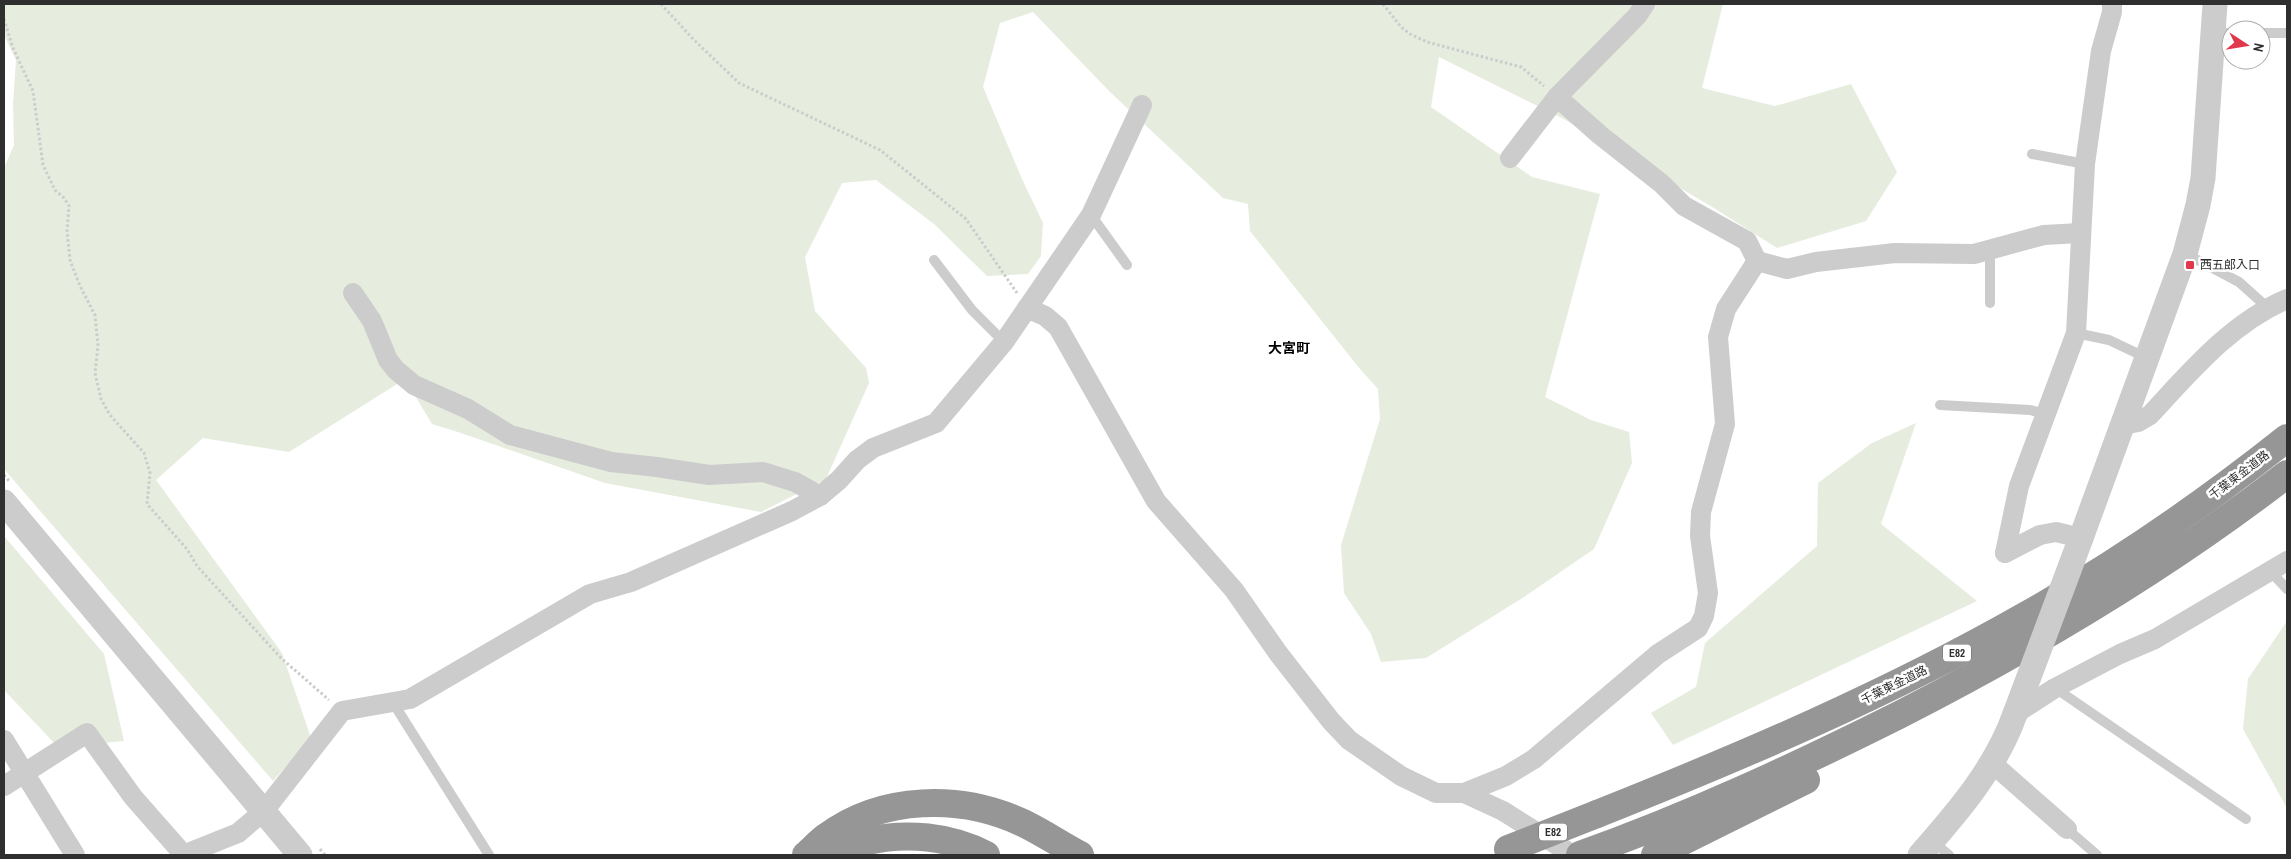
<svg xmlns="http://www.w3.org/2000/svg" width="2291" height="859" font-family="'Archivo Narrow','Noto Sans JP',sans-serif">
	<rect width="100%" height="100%" fill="#fff"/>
	<!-- green -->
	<g fill="#e6ecde">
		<path d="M4 4H1723L1702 88 1775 106 1851 84 1897 172 1866 221 1777 248 1714 208 1562 118 1439 57 1431 107 1532 177 1600 194 1545 397 1591 420 1629 432 1632 463 1594 549 1524 597 1426 658 1381 662 1371 634 1344 593 1341 545 1380 419 1378 389 1360 369 1250 231 1248 204 1223 198 1110 92 1033 12 1000 23 983 87 1022 179 1043 223 1041 256 1028 274 987 276 934 224 876 180 842 183 805 257 815 311 866 368 869 383 826 479 761 512 605 483 458 432 432 424 405 379 289 452 203 438 156 480 282 653 311 738 273 781 4 469V168L14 145 13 104 16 60 4 35Z"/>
		<path d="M1916 423 1881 524 1977 601 1673 745 1651 713 1696 687 1705 643 1817 546 1818 483 1872 443Z"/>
		<path d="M4 536 104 654 124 741 58 747 4 690Z"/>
		<path d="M2287 621V808L2243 729 2248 679Z"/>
	</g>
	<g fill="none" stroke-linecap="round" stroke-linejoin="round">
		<!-- path -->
		<g stroke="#ccc" stroke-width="3" stroke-dasharray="2.5 2.5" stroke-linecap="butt">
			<path d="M661 4 694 40 739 83 880 150 966 219 1017 293"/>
			<path d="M1383 4 1401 27 1410 34 1427 42 1521 67 1544 86"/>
			<path d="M4 19 13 48 33 91 43 165 55 190 64 198 69 206 67 231 70 260 80 286 95 315 98 346 95 373 101 399 110 415 144 453 150 473 147 504 187 549 197 566 281 658 329 700"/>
			<path d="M4 475 10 482"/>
			<path d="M320 849 325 855"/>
		</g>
		<!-- service -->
		<g stroke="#ccc" stroke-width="10">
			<path d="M2213 33H2231"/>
			<path d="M2261 33H2287"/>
			<path d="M2032 154 2085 164"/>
			<path d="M1091 215 1127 265"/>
			<path d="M2186 254 2239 282 2268 308"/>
			<path d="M934 260 972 310 1004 342"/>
			<path d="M1990 303V249"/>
			<path d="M2076 333 2109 340 2147 358"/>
			<path d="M1940 405 2030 410 2046 414"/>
			<path d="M2270 571 2287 589"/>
			<path d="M2055 688 2246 819"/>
			<path d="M392 701 489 855"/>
			<path d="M2067 829 2097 855"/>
			<path d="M1932 841 1949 855"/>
		</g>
		<!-- minor -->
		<g stroke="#ccc" stroke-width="20">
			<path d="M1557 97 1600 135 1662 184 1684 206 1747 241 1757 261 1787 269 1816 262 1895 253 1974 254 2044 235 2080 233"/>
			<path d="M1510 158 1557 97 1637 16 1645 4"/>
			<path d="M353 293 372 321 388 360 396 370 414 385 468 409 510 435 611 462 657 467 709 475 763 472 795 482 820 496"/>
			<path d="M1027 308 1045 316 1058 327 1156 501 1234 590 1278 653 1331 721 1349 740 1401 776 1436 793H1464L1503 811 1573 855"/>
			<path d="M2123 425 2138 422 2150 415C2191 371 2231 323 2287 299"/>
			<path d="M2005 553 2019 486 2076 333 2085 164 2101 51 2112 12V4"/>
			<path d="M2005 553 2040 535 2056 532 2081 538"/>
			<path d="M2015 714 2055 688 2120 654 2155 639 2287 561"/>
			<path d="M4 740 75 855"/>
			<path d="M1993 764 2067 829"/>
			<path d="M4 786 87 733 133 797 184 855"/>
			<path d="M1464 793 1506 776 1534 759 1658 654 1698 628 1704 616 1708 593 1700 536 1701 512 1725 424 1718 337 1726 309 1757 261"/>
			<path d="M183 855 238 833 264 811 342 711 410 699 590 594 631 582 792 511 820 496 839 480 857 460 873 448 936 423 1004 342 1091 215 1142 105"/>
		</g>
		<!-- tertiary -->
		<g stroke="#ccc" stroke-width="25">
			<path d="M4 502 300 855"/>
			<path d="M2081 538 2185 254 2198 205 2203 178 2215 4"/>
			<path d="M1920 855C1957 813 1996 768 2015 714"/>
		</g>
		<!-- motorway -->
		<g stroke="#969696" stroke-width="28">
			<path d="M1597 814C1743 756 1888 694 2025 616 2117 564 2204 504 2287 438"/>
			<path d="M806 855C813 849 819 842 826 837 882 795 961 794 1023 823 1042 832 1061 845 1080 855"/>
			<path d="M823 855C838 852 852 845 867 841 906 832 950 836 986 855"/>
			<path d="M1580 855C1690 816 1795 767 1899 715 2036 645 2166 568 2287 474"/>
			<path d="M1655 855 1806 780"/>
		</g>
		<!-- tertiary-bridge -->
		<path stroke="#ccc" stroke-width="25" d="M2015 714 2081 538"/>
		<!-- motorway-bridge -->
		<path stroke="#969696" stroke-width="28" d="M1508 849 1597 814"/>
	</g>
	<!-- markers -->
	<rect fill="#e1374c" stroke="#fff" stroke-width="2" x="2185" y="260" width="10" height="10" rx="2.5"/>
	<g text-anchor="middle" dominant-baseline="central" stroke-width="5" stroke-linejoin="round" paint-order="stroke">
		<!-- shield labels -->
		<g fill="#fff" stroke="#6d6d6d" stroke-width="1">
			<rect x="1943" y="644.5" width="28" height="17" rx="4"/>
			<rect x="1539" y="823.5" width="28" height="17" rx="4"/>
		</g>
		<g font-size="11" font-weight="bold" fill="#2f2f2f">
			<text x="1957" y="653">E82</text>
			<text x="1553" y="832">E82</text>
		</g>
		<!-- poi labels -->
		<g font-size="12" fill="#2f2f2f" stroke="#fff" text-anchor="start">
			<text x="2200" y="265">西五郎入口</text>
		</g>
		<!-- street labels -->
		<g font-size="12" fill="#2f2f2f" stroke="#fff">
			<text transform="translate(2239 475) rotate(-37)">千葉東金道路</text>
			<text transform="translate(1894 685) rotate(-26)">千葉東金道路</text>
		</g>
		<!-- neighbourhood labels -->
		<g font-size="14" font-weight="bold" fill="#000" stroke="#fff">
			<text x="1289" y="348">大宮町</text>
		</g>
	</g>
	<!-- border -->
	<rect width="2291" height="859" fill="none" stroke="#2f2f2f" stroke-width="10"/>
	<!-- north arrow -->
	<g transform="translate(2246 45) rotate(102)"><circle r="24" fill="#ffffff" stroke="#acacac"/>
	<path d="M0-4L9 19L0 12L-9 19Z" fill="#e1374c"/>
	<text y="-8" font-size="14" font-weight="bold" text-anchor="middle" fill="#2f2f2f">N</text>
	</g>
</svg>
